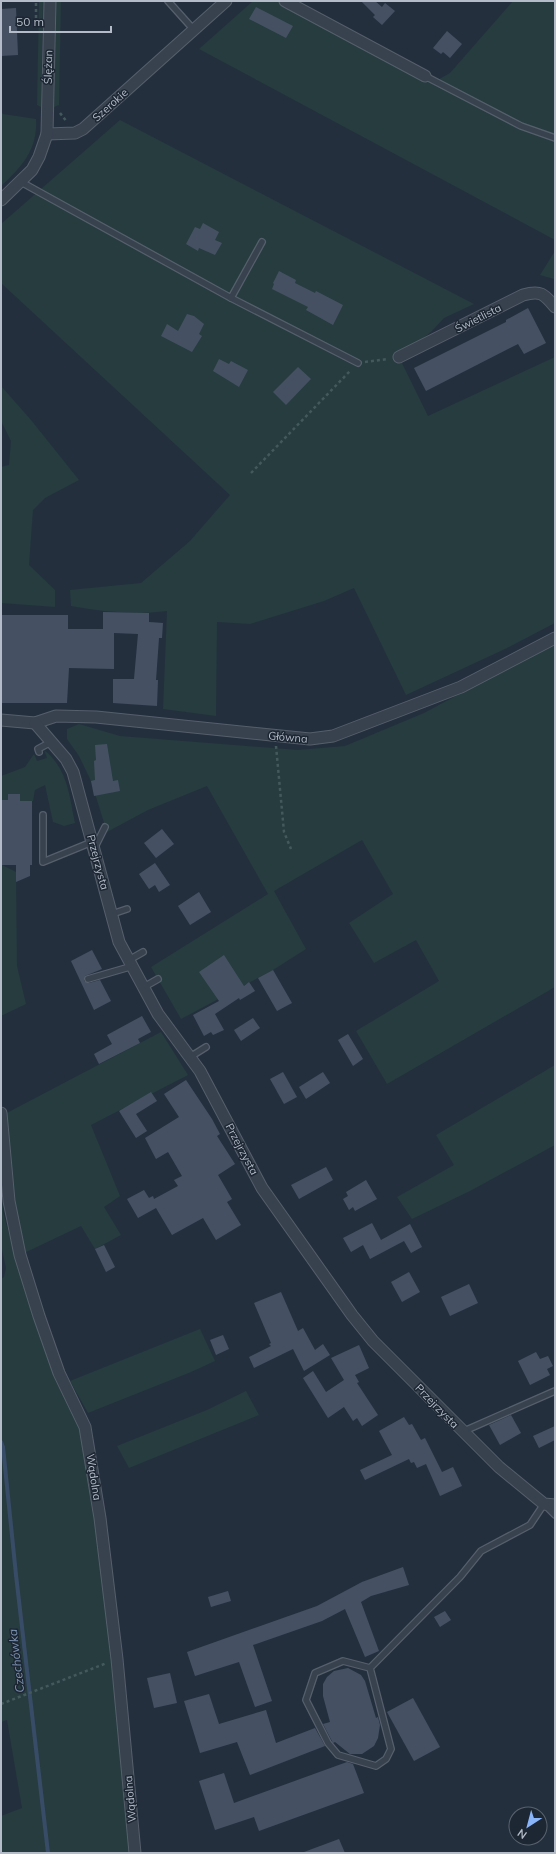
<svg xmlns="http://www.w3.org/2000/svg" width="556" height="1854" font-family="Mulish,sans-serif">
	<rect width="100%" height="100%" fill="#242f3e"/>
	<!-- green -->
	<g fill="#263c3f">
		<path d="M39 1H43L41 107 37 105Z"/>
		<path d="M56 1H61L59 105 54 107Z"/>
		<path d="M253 1H277L436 81 450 73 513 1H555V240L199 49Z"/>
		<path d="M1 112 3 114 36 119C38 149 22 167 1 186Z"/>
		<path d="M120 120 474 304 444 318 431 332 399 357 428 416 555 357V623L505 649 406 695 354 588 324 601 250 624 217 622 216 716 163 709 167 611C135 615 103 612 71 606L70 590 141 583 190 541 230 495 1 283V224Z"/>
		<path d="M555 251V281L554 279 540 275Z"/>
		<path d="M1 386 31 420 79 480 45 498 33 510 29 565 55 590V607L1 603V467L9 465 11 441 1 421Z"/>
		<path d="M555 643V987L387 1084 356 1031 439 981 416 940 374 963 349 923 393 894 362 840 274 891 306 949 273 970 181 1019 151 967 268 894 207 786 148 810 107 832 91 781 79 756 67 739V729L79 724 120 736 298 750 345 746 424 713Z"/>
		<path d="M44 750C68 769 69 795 75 823L64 826 53 822 45 785 35 790 33 801H20V794H9L8 800H2V865L16 872 17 966 26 1004 1 1016V776L25 767 34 754 37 761 47 758Z"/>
		<path d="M161 1032 188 1075 91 1125 120 1196 104 1207 121 1235 95 1249 81 1226 20 1255 1 1116Z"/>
		<path d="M555 1065V1145L470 1191 412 1219 397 1197 454 1165 436 1135Z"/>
		<path d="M1 1184 3 1212 26 1295 54 1377 83 1435 117 1659 130 1853H1V1816L22 1808 7 1720 1 1722V1279L4 1277 6 1268 1 1245Z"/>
		<path d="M200 1329 215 1361 191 1372 88 1413 70 1381Z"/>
		<path d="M246 1391 259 1415 129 1468 117 1446 207 1410Z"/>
	</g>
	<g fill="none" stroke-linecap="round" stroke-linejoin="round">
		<!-- stream -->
		<path stroke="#394c67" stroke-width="4" d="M1 1442 3 1447 16 1575 48 1853"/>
	</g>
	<!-- building -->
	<g fill="#455162">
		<path d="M361 1H375L382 7 385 3 395 11 382 25 373 17 375 15Z"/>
		<path d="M256 7 293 26 286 38 249 19Z"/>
		<path d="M16 8 18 55 1 56V9Z"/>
		<path d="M447 31 462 44 450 58 443 52 441 54 433 48Z"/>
		<path d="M203 223 219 232 215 240 222 243 215 255 199 248 198 251 186 244 195 227 200 229Z"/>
		<path d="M279 271 296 280 295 283 315 293 316 291 343 305 333 325 306 310 308 307 272 289 274 284 273 283Z"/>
		<path d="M528 308 546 343 524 354 518 344 426 391 414 368 506 322V320Z"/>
		<path d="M187 314 194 316 204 324 199 334 202 336 192 352 161 336 167 324 178 331Z"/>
		<path d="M219 359 229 364 231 361 248 370 239 387 213 371Z"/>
		<path d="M298 367 311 379 286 405 273 392Z"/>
		<path d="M103 612 149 613V622L163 623 162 638H159L156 680H158L157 706 113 703V679H134L138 634 114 633V669L69 668 67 703H1V615H68V629H103Z"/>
		<path d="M107 744 113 781 118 780 120 791 94 796 91 781 95 780 94 761 96 760 95 745Z"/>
		<path d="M8 794H20V801H32V865H30V876L16 882V865H2V800H8Z"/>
		<path d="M162 829 174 844 156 858 144 843Z"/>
		<path d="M155 863 170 885 159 892 155 885 149 889 139 874Z"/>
		<path d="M199 892 211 912 190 925 178 906Z"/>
		<path d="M92 950 102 969 85 976 84 981 89 983 100 980 111 1001 94 1010 71 961Z"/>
		<path d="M224 955 244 986 249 982 255 991 240 1000 239 998 215 1014 224 1030 213 1035 211 1032 204 1036 193 1015 219 1001 199 972Z"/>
		<path d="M273 970 292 1003 277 1011 258 978Z"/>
		<path d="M142 1016 151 1032 138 1039 140 1043 99 1064 94 1054 112 1044 107 1035Z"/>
		<path d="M253 1018 260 1028 241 1041 234 1030Z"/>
		<path d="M348 1034 363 1059 353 1066 338 1040Z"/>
		<path d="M283 1072 297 1097 284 1104 270 1079Z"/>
		<path d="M323 1072 330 1083 306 1099 299 1087Z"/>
		<path d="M186 1080 212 1119 220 1134 217 1136 235 1164 218 1175 232 1199 227 1202 241 1225 216 1240 203 1218 172 1235 156 1208 138 1218 127 1199 144 1190 149 1198 153 1196 154 1199 178 1186 174 1180 182 1176 168 1152 156 1159 145 1138 179 1117 164 1094Z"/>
		<path d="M151 1092 157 1101 136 1114 147 1131 136 1138 119 1111Z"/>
		<path d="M326 1167 333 1180 299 1199 291 1185Z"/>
		<path d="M366 1180 377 1199 355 1211 353 1207 349 1210 343 1199 348 1196 346 1192Z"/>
		<path d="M372 1223 381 1240 410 1224 422 1247 411 1253 404 1241 370 1259 363 1245 351 1252 343 1238Z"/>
		<path d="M104 1245 115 1267 106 1272 95 1249Z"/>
		<path d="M409 1272 420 1292 402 1302 391 1282Z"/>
		<path d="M469 1284 478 1303 450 1316 441 1297Z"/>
		<path d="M281 1292 298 1331 303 1328 315 1350 323 1344 330 1355 304 1371 293 1349 254 1368 249 1357 271 1346 269 1344 271 1343 254 1303Z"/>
		<path d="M223 1335 229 1349 216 1355 210 1340Z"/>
		<path d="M359 1345 369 1368 355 1375 359 1382 357 1383 378 1415 362 1426 357 1418 353 1421 344 1407 328 1418 303 1378 313 1371 326 1392 344 1380 331 1358Z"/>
		<path d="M536 1352 540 1359 548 1356 553 1366 547 1369 550 1375 530 1385 518 1361Z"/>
		<path d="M511 1415 521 1433 500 1445 489 1425Z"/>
		<path d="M404 1417 409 1425 412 1424 421 1440 425 1438 442 1472 453 1467 462 1486 440 1496 426 1464 417 1468 414 1462 411 1463 409 1459 365 1480 360 1470 392 1455 379 1431Z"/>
		<path d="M555 1426V1440L539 1448 533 1436Z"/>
		<path d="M403 1567 409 1585 371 1596 361 1602 379 1651 365 1657 345 1609 322 1621 253 1645 272 1701 255 1707 239 1662 195 1676 187 1652 317 1606 362 1582Z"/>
		<path d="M228 1591 231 1601 211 1607 208 1597Z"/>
		<path d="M445 1611 451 1620 440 1627 434 1617Z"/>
		<path d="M348 1668 361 1675 365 1681 376 1718 378 1717 380 1725 378 1738 374 1746 362 1754H350L335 1742 333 1743 323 1724 330 1722 323 1696V1684L327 1677 334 1671Z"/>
		<path d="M170 1673 177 1703 154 1708 147 1678Z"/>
		<path d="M209 1694 219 1724 266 1710 276 1743 315 1728 325 1746 250 1775 237 1742 200 1753 184 1701Z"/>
		<path d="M413 1698 440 1747 414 1761 387 1712Z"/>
		<path d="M347 1762 353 1764 364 1793 259 1831 254 1817 215 1830 199 1781 224 1773 234 1803Z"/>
		<path d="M339 1839 345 1853H304V1852Z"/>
	</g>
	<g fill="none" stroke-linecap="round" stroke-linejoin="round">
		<defs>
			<g id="lane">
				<path d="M168 1 194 30"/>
				<path d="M425 76 521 126 555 138"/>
				<path d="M21 182 231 298 358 363"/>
				<path d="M231 298 262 242"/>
				<path d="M39 752 38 749 51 742"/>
				<path d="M43 815V862L92 842"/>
				<path d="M95 847 105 827"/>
				<path d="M112 914 127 909"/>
				<path d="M129 960 143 952"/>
				<path d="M88 979 133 966"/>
				<path d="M144 987 158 979"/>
				<path d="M190 1057 206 1047"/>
				<path d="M462 1432 555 1391"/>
				<path d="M370 1668 391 1749 386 1759 376 1766 338 1755 328 1743 306 1700 315 1673 343 1661 370 1668 460 1577 481 1551 530 1525 544 1504 555 1515"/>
			</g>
			<g id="street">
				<path d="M285 1 425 76"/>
				<path d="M47 134 75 133 83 129 226 1"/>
				<path d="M1 200 32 170 39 157 47 134 50 1"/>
				<path d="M399 357 523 295C541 290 544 294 555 307"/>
				<path d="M1 720 35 723 56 716 96 717 310 739 333 736 461 687 555 638"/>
				<path d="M35 723 66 759 73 772 119 942 158 1014 200 1071 262 1188 352 1315 373 1341 499 1467 544 1504 555 1505"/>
				<path d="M1 1113 9 1201 20 1255 39 1316 59 1373 85 1427 100 1518 117 1659 135 1853"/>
			</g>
		</defs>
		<!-- lane casing -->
		<use href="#lane" stroke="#565f6c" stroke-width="8"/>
		<!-- street casing -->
		<use href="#street" stroke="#565f6c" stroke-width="13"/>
		<!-- path -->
		<g stroke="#44595c" stroke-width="2.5" stroke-dasharray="3 3" stroke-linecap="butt">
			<path d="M36 18V1"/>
			<path d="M60 113 67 122"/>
			<path d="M365 362 388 359"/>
			<path d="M251 473 351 370"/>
			<path d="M276 746 284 832 291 849"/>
			<path d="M1 1704 107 1663"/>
		</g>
		<!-- lane -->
		<use href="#lane" stroke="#38414e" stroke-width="5.5"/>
		<!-- street -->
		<use href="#street" stroke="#38414e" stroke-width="11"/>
	</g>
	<g text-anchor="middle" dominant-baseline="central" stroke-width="3" stroke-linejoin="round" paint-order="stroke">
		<!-- street labels -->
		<g font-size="11" fill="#b4bcc9" stroke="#1d2633">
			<text transform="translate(48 67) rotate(-89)">Ślężan</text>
			<text transform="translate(110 105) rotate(-42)">Szerokie</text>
			<text transform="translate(478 318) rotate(-27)">Świetlista</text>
			<text transform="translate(288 737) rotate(5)">Główna</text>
			<text transform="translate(98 862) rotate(75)">Przejrzysta</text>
			<text transform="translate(242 1149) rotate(62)">Przejrzysta</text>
			<text transform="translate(437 1406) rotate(46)">Przejrzysta</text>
			<text transform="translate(94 1477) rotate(81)">Wądolna</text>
			<text transform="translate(130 1799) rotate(-95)">Wądolna</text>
		</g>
		<!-- water labels -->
		<g font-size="12" font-style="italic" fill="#7c92b1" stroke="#1d2633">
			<text transform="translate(16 1661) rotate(-97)">Czechówka</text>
		</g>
	</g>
	<!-- border -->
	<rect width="556" height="1854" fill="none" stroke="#b4bcc9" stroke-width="4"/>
	<!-- north arrow -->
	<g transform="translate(528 1826) rotate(216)"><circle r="19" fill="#1d2633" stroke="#59626f"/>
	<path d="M0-3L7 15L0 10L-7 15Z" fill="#8ab4f8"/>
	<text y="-6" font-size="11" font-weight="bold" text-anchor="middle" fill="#b4bcc9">N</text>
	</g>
	<!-- scale -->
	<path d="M10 26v6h101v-6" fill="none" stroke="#b4bcc9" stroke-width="2"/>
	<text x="16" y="26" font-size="12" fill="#b4bcc9" stroke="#1d2633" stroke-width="3" paint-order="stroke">50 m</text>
</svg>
